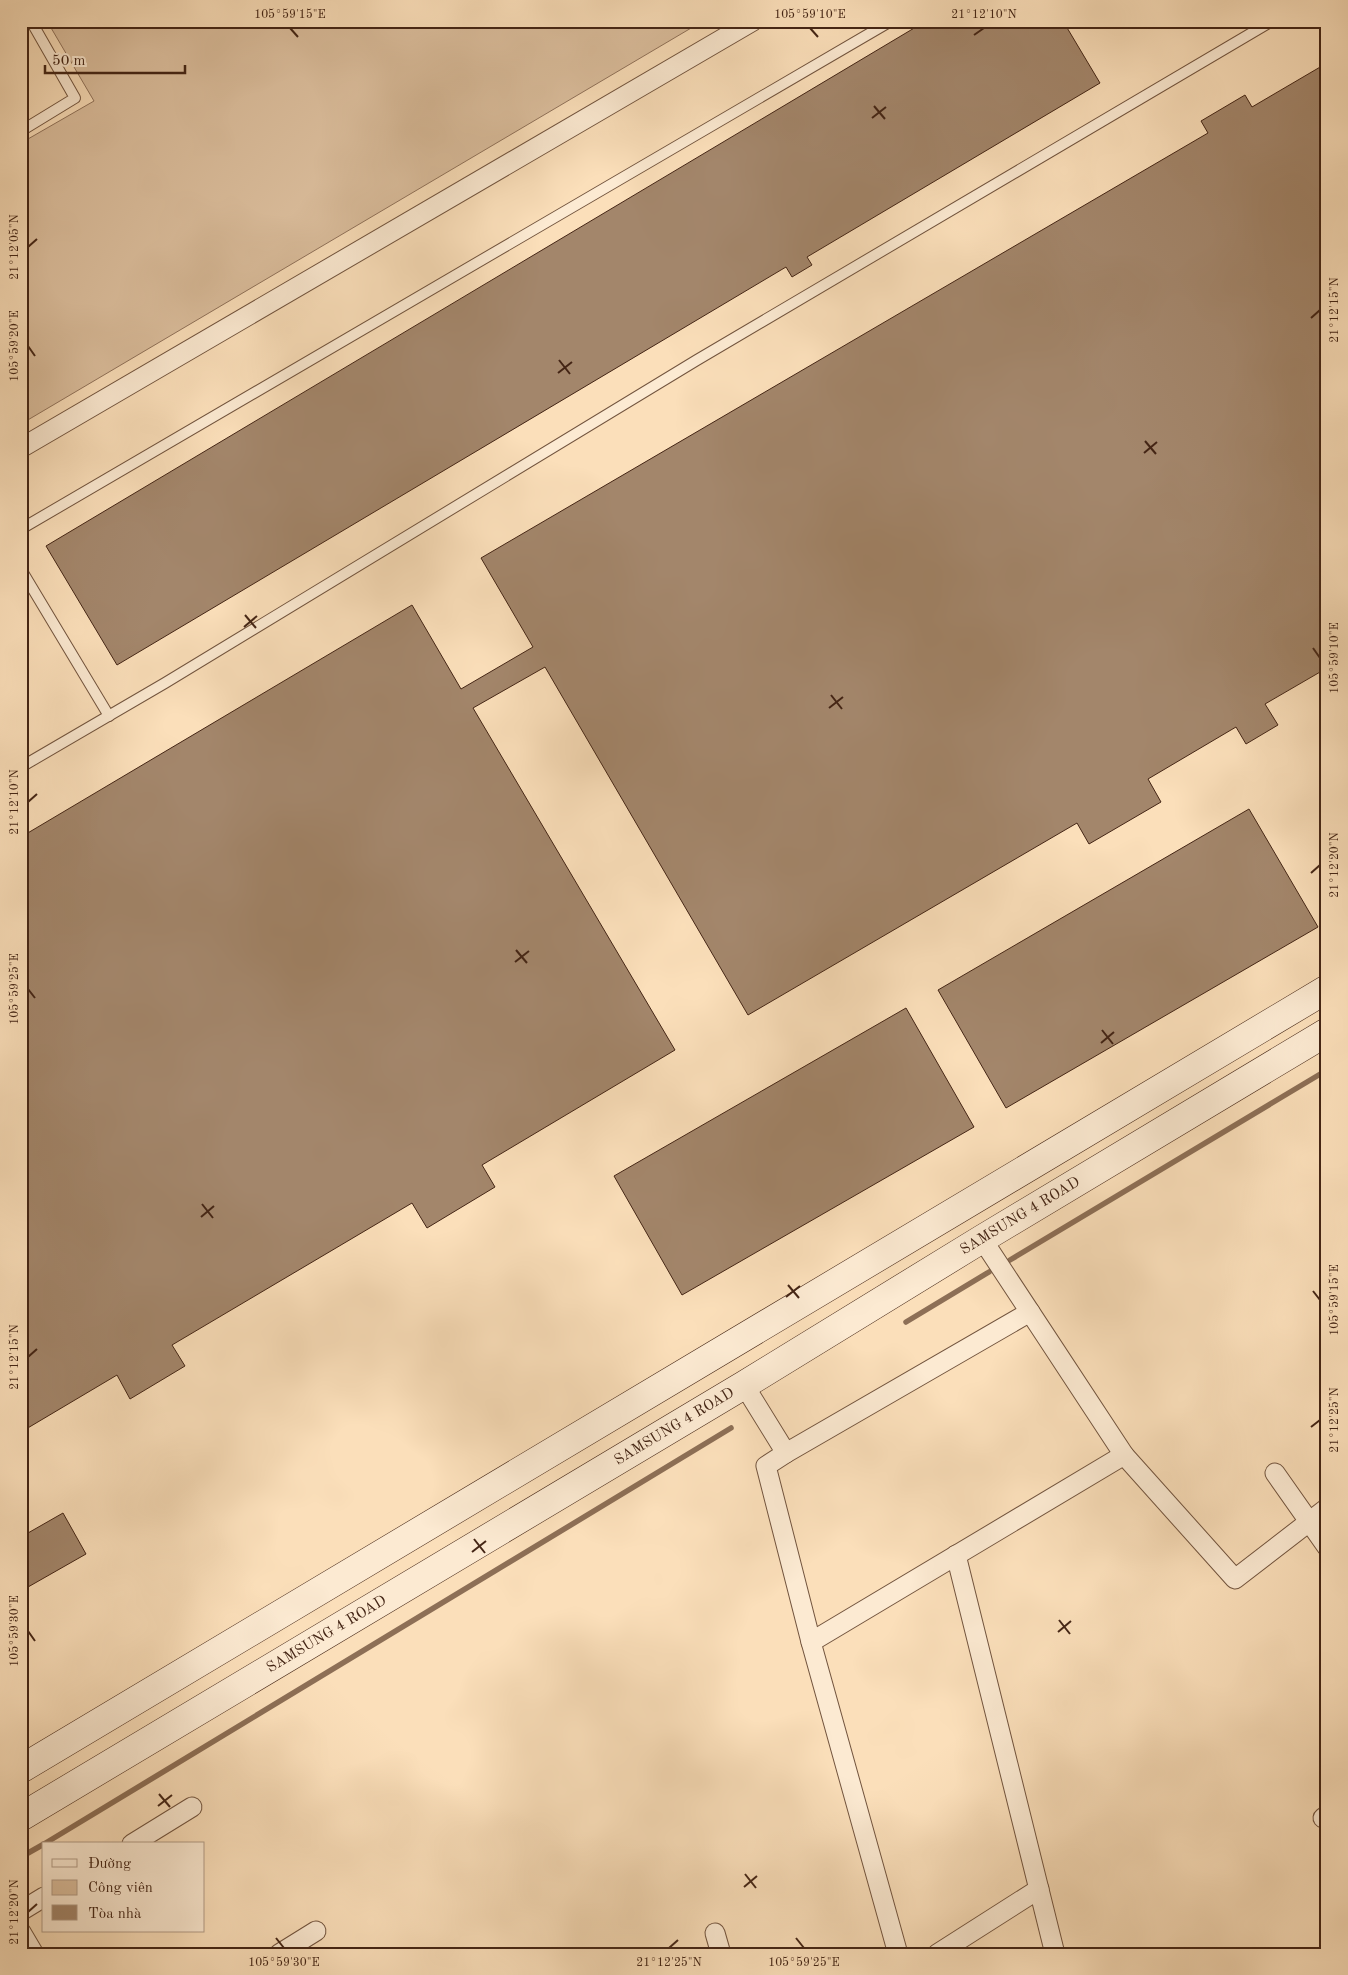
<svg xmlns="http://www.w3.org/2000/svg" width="1348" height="1975" font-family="'Old Standard TT',serif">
	<rect width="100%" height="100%" fill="#fbdfba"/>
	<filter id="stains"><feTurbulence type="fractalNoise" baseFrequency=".004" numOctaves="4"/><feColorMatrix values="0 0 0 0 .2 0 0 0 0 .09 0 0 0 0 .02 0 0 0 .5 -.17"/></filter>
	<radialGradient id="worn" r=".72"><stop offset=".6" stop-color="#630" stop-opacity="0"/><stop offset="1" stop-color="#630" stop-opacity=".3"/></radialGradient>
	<!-- green -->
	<path fill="#dcbf9e" stroke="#90725a" d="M47 21H703L21 424V143L94 101Z"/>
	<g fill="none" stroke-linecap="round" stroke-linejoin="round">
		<!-- stream -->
		<g stroke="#8d6f56" stroke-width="5.5">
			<path d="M1010 1260 1327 1070"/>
			<path d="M906 1322 989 1272"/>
			<path d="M44 1844 731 1428"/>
			<path d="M21 1857 44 1844"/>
		</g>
	</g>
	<!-- building -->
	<g fill="#a3866b" stroke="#442515">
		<path d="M926 21H1063L1100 83 807 257 812 265 792 277 786 267 117 665 46 546Z"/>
		<path d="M1327 63V668L1265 704 1278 725 1246 744 1236 727 1148 779 1161 802 1089 844 1077 823 748 1015 545 667 473 708 675 1050 482 1165 495 1187 427 1228 412 1203 172 1345 185 1366 130 1399 117 1375 21 1432V837L412 605 461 689 533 647 481 558 1208 133 1201 121 1245 95 1252 107Z"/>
		<path d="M1249 809 1318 927 1006 1108 938 990Z"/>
		<path d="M906 1008 974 1127 682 1295 614 1176Z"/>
		<path d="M63 1513 86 1554 21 1591V1537Z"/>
	</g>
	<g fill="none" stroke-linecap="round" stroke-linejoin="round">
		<defs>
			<g id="service">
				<path d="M21 131 75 98 31 21"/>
				<path d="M21 529 891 21"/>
				<path d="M22 571 109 716"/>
				<path d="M21 767 165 683 697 360 1272 21"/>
			</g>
			<g id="minor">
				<path d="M21 448 753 21"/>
				<path d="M744 1385 786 1453 766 1466 811 1642 898 1954"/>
				<path d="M786 1453 1030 1312"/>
				<path d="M1124 1455 1235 1579 1327 1508"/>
				<path d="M1275 1473 1327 1547"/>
				<path d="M956 1555 1055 1954"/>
				<path d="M811 1642 1124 1455 982 1239"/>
				<path d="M1323 1818 1327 1815"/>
				<path d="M132 1844 192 1807"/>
				<path d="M21 1911 44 1897"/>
				<path d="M21 1932 34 1954"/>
				<path d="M715 1933 721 1954"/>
				<path d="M279 1954 316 1931"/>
				<path d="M937 1954 1039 1889"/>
			</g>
			<g id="secondary">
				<path d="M21 1769 1327 989"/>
				<path id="s1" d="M21 1817 744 1385 982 1239 1327 1032"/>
			</g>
		</defs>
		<!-- service casing -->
		<use href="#service" stroke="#72543e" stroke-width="12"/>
		<!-- minor casing -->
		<use href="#minor" stroke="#72543e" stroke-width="21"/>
		<!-- secondary casing -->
		<use href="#secondary" stroke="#442515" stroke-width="29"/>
		<!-- service -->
		<use href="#service" stroke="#fcead2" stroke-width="10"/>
		<!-- minor -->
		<use href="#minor" stroke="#fcead2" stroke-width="19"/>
		<!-- secondary -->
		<use href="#secondary" stroke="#fcead2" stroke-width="28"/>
	</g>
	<!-- ticks -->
	<path fill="none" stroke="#442515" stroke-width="2" d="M290 28 298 37M810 28 818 37M974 35 984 28M874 106 885 119M872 118 886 107M28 247 37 239M1311 318 1320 310M28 346 35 356M559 360 570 374M558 373 572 362M1145 441 1156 454M1144 453 1157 442M245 615 256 628M244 627 257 616M1313 648 1320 658M831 695 842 709M829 708 843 697M28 802 37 794M1311 873 1320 865M516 950 527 963M515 962 529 951M28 989 35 998M1102 1030 1113 1044M1101 1043 1114 1032M202 1204 213 1218M201 1217 214 1206M788 1285 799 1298M1313 1291 1320 1300M786 1297 800 1286M28 1357 37 1349M1311 1427 1320 1420M474 1539 485 1553M472 1552 486 1541M1059 1620 1070 1634M28 1631 35 1641M1058 1632 1071 1621M159 1794 170 1807M158 1806 172 1795M745 1874 756 1888M744 1887 757 1876M28 1912 37 1904M276 1938 284 1948M796 1938 804 1948M669 1948 678 1940"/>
	<g text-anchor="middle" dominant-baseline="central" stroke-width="4.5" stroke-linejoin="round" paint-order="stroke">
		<!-- street labels -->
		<g font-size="15" fill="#442515" stroke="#fcead2">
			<text stroke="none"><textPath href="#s1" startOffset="1166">SAMSUNG 4 ROAD</textPath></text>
			<text stroke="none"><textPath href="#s1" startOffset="761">SAMSUNG 4 ROAD</textPath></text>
			<text stroke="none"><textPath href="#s1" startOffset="356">SAMSUNG 4 ROAD</textPath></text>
		</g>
	</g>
	<!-- margin -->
	<rect width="1348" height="1975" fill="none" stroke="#fbdfba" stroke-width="55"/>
	<!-- legend -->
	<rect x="42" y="1842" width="162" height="90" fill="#fcead2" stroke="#b29b86"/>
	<rect x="52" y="1859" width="25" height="8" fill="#fcead2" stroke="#b29b86"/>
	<text x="88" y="1868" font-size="15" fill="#442515">Đường</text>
	<rect x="52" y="1880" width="25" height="15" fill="#dcbf9e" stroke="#b29b86"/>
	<text x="88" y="1892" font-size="15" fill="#442515">Công viên</text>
	<rect x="52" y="1905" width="25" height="15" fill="#a3866b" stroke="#b29b86"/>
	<text x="88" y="1918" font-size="15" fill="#442515">Tòa nhà</text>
	<!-- scale -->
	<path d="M45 65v8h140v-8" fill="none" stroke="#442515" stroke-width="2.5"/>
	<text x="52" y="65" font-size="15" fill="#442515" stroke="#fcead2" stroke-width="4" paint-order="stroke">50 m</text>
	<rect x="28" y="28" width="1292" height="1920" fill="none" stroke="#442515" stroke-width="2"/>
	<g font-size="12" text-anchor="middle" fill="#442515">
		<text x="290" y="18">105°59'15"E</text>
		<text x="810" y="18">105°59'10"E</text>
		<text x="984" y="18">21°12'10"N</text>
		<text transform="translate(14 247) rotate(-90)" y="4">21°12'05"N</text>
		<text transform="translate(1334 310) rotate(-90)" y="4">21°12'15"N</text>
		<text transform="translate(14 346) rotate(-90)" y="4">105°59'20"E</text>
		<text transform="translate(1334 658) rotate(-90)" y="4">105°59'10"E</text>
		<text transform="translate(14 802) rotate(-90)" y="4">21°12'10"N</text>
		<text transform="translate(1334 865) rotate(-90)" y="4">21°12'20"N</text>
		<text transform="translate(14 989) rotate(-90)" y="4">105°59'25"E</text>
		<text transform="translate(1334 1300) rotate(-90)" y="4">105°59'15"E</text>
		<text transform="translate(14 1357) rotate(-90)" y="4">21°12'15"N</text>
		<text transform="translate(1334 1420) rotate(-90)" y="4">21°12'25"N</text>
		<text transform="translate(14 1631) rotate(-90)" y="4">105°59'30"E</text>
		<text transform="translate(14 1912) rotate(-90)" y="4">21°12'20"N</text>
		<text x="284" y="1966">105°59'30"E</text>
		<text x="669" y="1966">21°12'25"N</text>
		<text x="804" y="1966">105°59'25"E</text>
	</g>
	<rect width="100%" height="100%" filter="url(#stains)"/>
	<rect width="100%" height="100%" fill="url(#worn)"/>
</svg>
